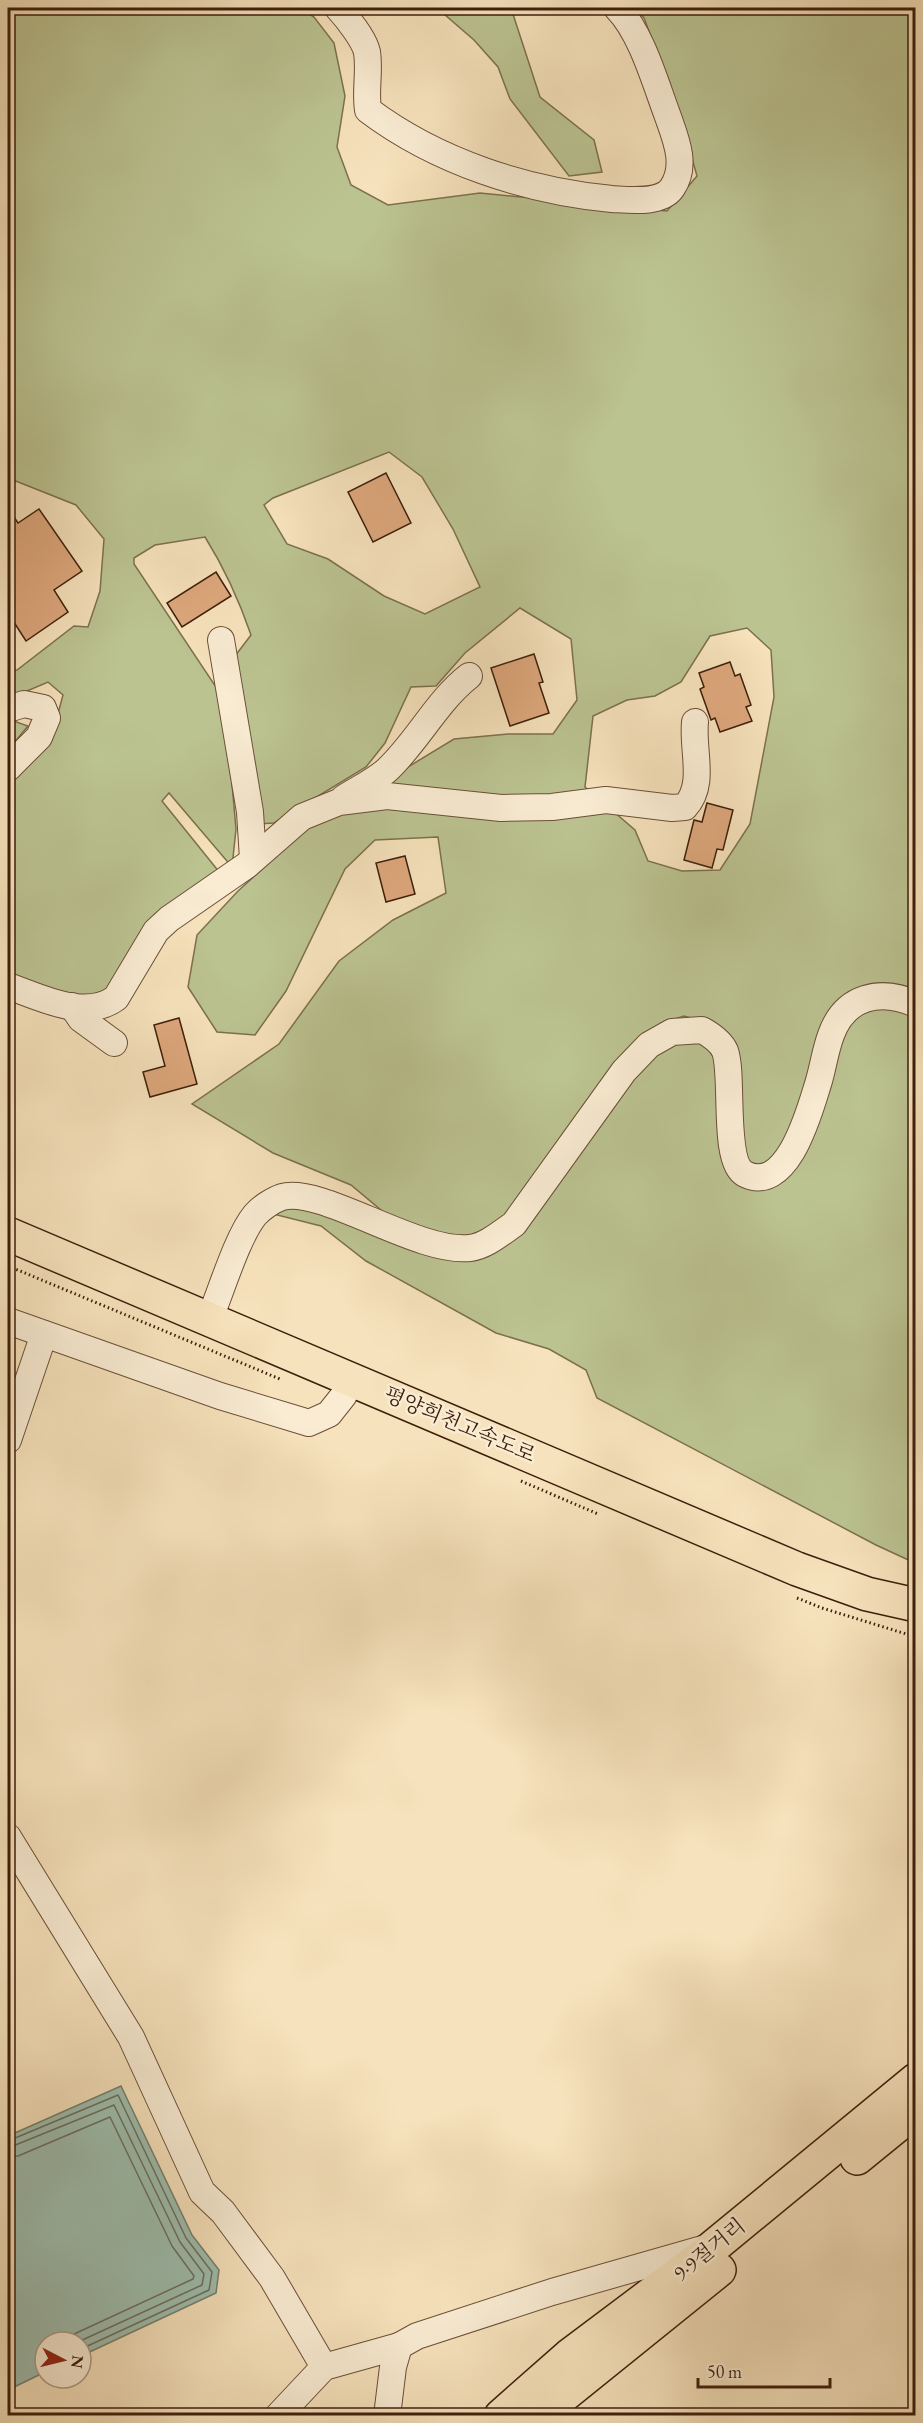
<svg xmlns="http://www.w3.org/2000/svg" width="923" height="2423" font-family="'EB Garamond','Noto Serif KR',serif">
	<rect width="100%" height="100%" fill="#f6e2bc"/>
	<filter id="stains"><feTurbulence type="fractalNoise" baseFrequency=".00333" numOctaves="4"/><feColorMatrix values="0 0 0 0 .2 0 0 0 0 .09 0 0 0 0 .02 0 0 0 .5 -.17"/></filter>
	<radialGradient id="worn" r=".72"><stop offset=".6" stop-color="#630" stop-opacity="0"/><stop offset="1" stop-color="#630" stop-opacity=".3"/></radialGradient>
	<!-- green -->
	<g fill="#bbc391" stroke="#7c704e" stroke-width="1.5" fill-rule="evenodd">
		<path d="M8 8H300L314 17 334 43 345 96 337 147 351 185 388 205 480 193 667 211 697 176 679 112 644 18 634 8H915V994L853 995 778 1158 766 1168 747 1165 711 1023 684 1016 662 1023 513 1210 470 1242 393 1220 351 1185 273 1153 192 1104 279 1044 339 961 393 920 446 893 438 837 375 840 345 869 286 991 255 1035 217 1032 188 987 197 935 238 891 331 807 403 770 454 739 508 734H553L577 700 571 639 520 608 465 653 436 686 411 687 385 743 366 767 274 823 259 824 235 656 251 635C239 600 225 569 205 537L155 545 134 558V564L218 690 229 750 236 829 232 867 169 793 162 801 220 873 109 991 96 1000 8 978V790L24 765 52 736 63 695 48 682 8 699V671L17 670 74 626 88 627 100 591 104 539 76 505 8 478ZM389 452 422 477 453 529 480 587 425 614 384 596 328 559 287 544 264 505 273 498ZM747 628 771 650 774 697 750 824 720 870 682 871 648 861 635 830 585 787 593 716 627 700 655 696 681 682 710 636Z"/>
		<path d="M437 8H511L540 97 594 140 602 172 569 176 510 99 498 67 474 40Z"/>
		<path d="M8 719 28 726 8 750Z"/>
		<path d="M873 1006 915 1010V1563L876 1545 597 1398 586 1370 549 1349 496 1333 366 1261 321 1226 277 1215V1207L300 1205C332 1217 442 1266 470 1260 489 1256 500 1248 513 1235L634 1070 660 1046 697 1036 722 1061 729 1170 775 1181 837 1036 853 1016Z"/>
	</g>
	<!-- water -->
	<path fill="#9dbeaf" stroke="#777e6d" stroke-width="1.5" d="M121 2086 192 2235 219 2270 216 2293 81 2356V2342H45V2372L8 2390V2136Z"/>
	<g fill="none" stroke-linecap="round" stroke-linejoin="round">
		<!-- shore -->
		<g stroke="#6d6e5d" stroke-width="1.5">
			<path d="M8 2141 118 2095 186 2238 212 2272 209 2290 81 2349"/>
			<path d="M8 2148 114 2105 180 2242 204 2274 202 2285 78 2342"/>
			<path d="M8 2157 18 2156 110 2117 172 2246 194 2276 193 2279 72 2335 64 2342"/>
		</g>
	</g>
	<!-- building -->
	<g fill="#dda77c" stroke="#3d1e0b" stroke-width="1.5">
		<path d="M386 473 411 523 373 542 348 492Z"/>
		<path d="M8 508 18 523 39 509 82 571 54 590 68 612 26 641 8 613Z"/>
		<path d="M216 572 231 596 182 627 167 603Z"/>
		<path d="M534 654 543 682 539 683 549 713 510 726 491 668Z"/>
		<path d="M730 662 735 676 740 674 751 705 746 707 752 721 720 732 715 718 711 720 700 689 704 687 699 673Z"/>
		<path d="M707 803 733 810 723 850 717 849 712 868 684 860 694 820 702 822Z"/>
		<path d="M405 856 415 894 386 902 376 863Z"/>
		<path d="M179 1018 197 1084 150 1097 143 1072 165 1066 154 1025Z"/>
	</g>
	<g fill="none" stroke-linecap="round" stroke-linejoin="round">
		<defs>
			<g id="minor">
				<path d="M338 8C347 18 364 39 367 52 370 72 365 90 368 110 437 162 527 191 612 199 630 200 661 204 672 188 688 165 675 137 667 114 655 82 641 32 617 8"/>
				<path d="M221 640 250 812 253 859"/>
				<path d="M8 709 24 704 43 708 47 718 39 737 8 768"/>
				<path d="M344 798C358 789 375 781 387 770 418 741 436 702 469 676"/>
				<path d="M8 986C40 997 85 1021 116 998L156 931 169 919 247 865 302 817 339 802 387 796 501 808 552 807 606 800 672 808 685 807C706 784 692 752 695 722"/>
				<path d="M72 1006 81 1019 114 1043"/>
				<path d="M209 1320C221 1292 237 1237 255 1215 261 1208 273 1200 282 1197 322 1186 418 1254 470 1248 486 1246 501 1233 514 1224L624 1071 649 1045 672 1032 702 1030C711 1035 721 1042 725 1051 734 1076 722 1162 745 1174 787 1195 809 1113 818 1084 823 1068 825 1051 831 1035 845 996 880 988 916 1004"/>
				<path d="M8 1321 220 1396 309 1423 329 1414 344 1395"/>
				<path d="M8 1440 44 1334"/>
				<path d="M8 1837 131 2037 202 2192 223 2212 272 2278 324 2367"/>
				<path d="M278 2416 324 2367 399 2346"/>
				<path d="M387 2416 393 2367 399 2346 417 2336 552 2292 706 2248"/>
			</g>
			<g id="highway">
				<path d="M8 1234 797 1569 867 1594 916 1605"/>
				<path d="M857 2158 916 2110"/>
				<path d="M501 2416 569 2356 702 2256 916 2080"/>
				<path d="M538 2416 719 2270"/>
			</g>
		</defs>
		<!-- minor casing -->
		<use href="#minor" stroke="#6b4f37" stroke-width="28"/>
		<!-- highway casing -->
		<use href="#highway" stroke="#3d1e0b" stroke-width="36"/>
		<!-- path -->
		<g stroke="#3d1e0b" stroke-width="3" stroke-dasharray="1.5 3" stroke-linecap="butt">
			<path d="M8 1266 280 1379"/>
			<path d="M521 1481 598 1514"/>
			<path d="M797 1598 822 1608 916 1637"/>
		</g>
		<!-- minor -->
		<use href="#minor" stroke="#f9ecd3" stroke-width="26"/>
		<!-- highway -->
		<use href="#highway" stroke="#f6e2bc" stroke-width="33"/>
	</g>
	<g text-anchor="middle" dominant-baseline="central" stroke-width="5" stroke-linejoin="round" paint-order="stroke">
		<!-- street labels -->
		<g font-size="21" fill="#3d1e0b" stroke="#f9ecd3">
			<text transform="translate(460 1424) rotate(23)">평양희천고속도로</text>
			<text transform="translate(709 2249) rotate(-39)">9·9절거리</text>
		</g>
	</g>
	<!-- margin -->
	<rect width="923" height="2423" fill="none" stroke="#f6e2bc" stroke-width="30"/>
	<rect x="9" y="9" width="905" height="2405" fill="none" stroke="#3d1e0b" stroke-width="3"/>
	<rect x="15" y="15" width="893" height="2393" fill="none" stroke="#3d1e0b" stroke-width="1.5"/>
	<!-- north arrow -->
	<g transform="translate(63 2360) rotate(97)"><circle r="28" fill="#f9ecd3" stroke="#ae9a83" stroke-width="1.5"/>
	<path d="M0-4.5L10 22L0 15L-10 22Z" fill="#8f2418"/>
	<text y="-9" font-size="16" font-weight="bold" text-anchor="middle" fill="#3d1e0b">N</text>
	</g>
	<!-- scale -->
	<path d="M698 2378v9h132v-9" fill="none" stroke="#3d1e0b" stroke-width="3"/>
	<text x="707" y="2378" font-size="18" fill="#3d1e0b" stroke="#f9ecd3" stroke-width="4.5" paint-order="stroke">50 m</text>
	<rect width="100%" height="100%" filter="url(#stains)"/>
	<rect width="100%" height="100%" fill="url(#worn)"/>
</svg>
